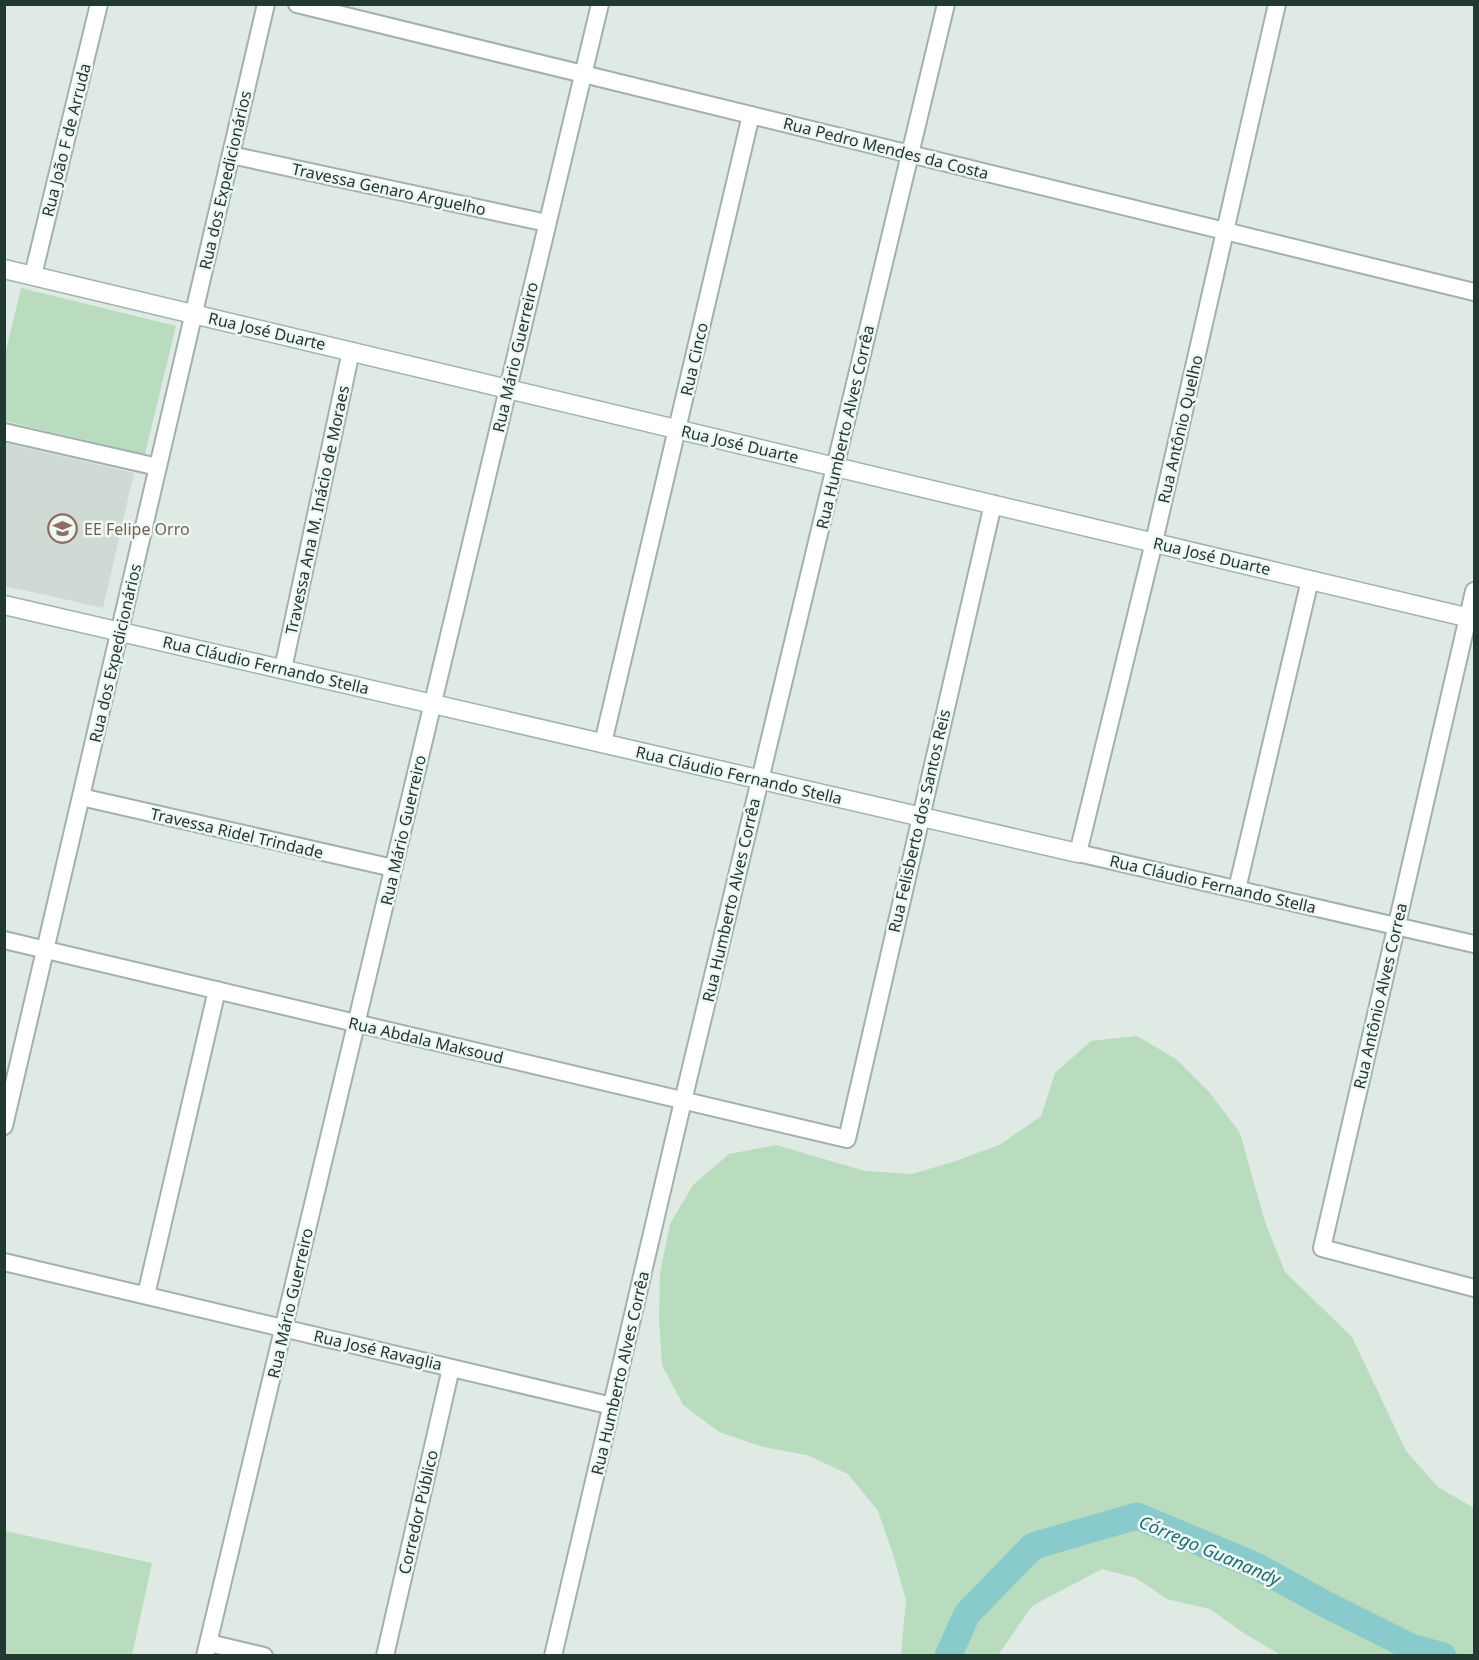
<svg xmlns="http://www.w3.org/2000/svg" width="1479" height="1660" font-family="'Noto Sans',sans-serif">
	<rect width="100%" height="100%" fill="#dfeae4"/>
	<!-- built -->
	<path fill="#cedad3" d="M5 443 134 473 103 608 5 586Z"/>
	<!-- green -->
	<g fill="#b9dbbe">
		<path d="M21 288 176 326 145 454 5 421V355Z"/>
		<path d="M1137 1036 1176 1059 1210 1093 1240 1133 1265 1222 1285 1272 1352 1337 1406 1451 1438 1487 1474 1508V1655H1281L1245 1634 1210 1609 1167 1599 1136 1578 1102 1569 1032 1606 998 1655H901L906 1600 893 1554 878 1511 848 1474 807 1455 763 1447 719 1432 683 1405 662 1365 659 1319 660 1273 670 1224 693 1185 729 1154 776 1145 865 1171 912 1174 956 1161 1001 1144 1041 1116 1055 1073 1091 1041Z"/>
		<path d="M5 1531 152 1563 132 1655H5Z"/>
	</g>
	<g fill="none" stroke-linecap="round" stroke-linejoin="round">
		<!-- river -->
		<path stroke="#89cacd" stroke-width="27" d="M948 1656 967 1614 1033 1546 1137 1516 1256 1566 1325 1604 1411 1647 1443 1656"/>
		<defs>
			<g id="street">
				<path d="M297 4 1474 292"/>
				<path d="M1277 4 1154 542 1078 853 1474 944"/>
				<path d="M231 155 547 223"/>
				<path d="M33 275 99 4"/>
				<path d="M4 432 158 467"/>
				<path d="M1474 591 1322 1248 1474 1288"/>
				<path d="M283 669 351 351"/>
				<path d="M603 743 751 115"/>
				<path d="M81 797 393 868"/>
				<path d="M1237 889 1310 580"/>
				<path d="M4 940 847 1139 993 504"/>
				<path d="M4 1126 266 4"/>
				<path d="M4 1262 612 1406"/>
				<path d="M146 1295 217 990"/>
				<path d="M209 1643 264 1656"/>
				<path d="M205 1656 600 4"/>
				<path d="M385 1656 451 1368"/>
				<path d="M553 1656 683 1101 946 4"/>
			</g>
			<g id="secondary">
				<path d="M4 269 1474 619"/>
				<path d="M4 605 1078 853"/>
			</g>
		</defs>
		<!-- street casing -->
		<use href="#street" stroke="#a2b1aa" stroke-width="20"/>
		<!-- secondary casing -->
		<use href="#secondary" stroke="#9fb5ab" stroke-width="21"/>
		<!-- street -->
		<use href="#street" stroke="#fff" stroke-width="16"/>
		<!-- secondary -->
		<use href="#secondary" stroke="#fff" stroke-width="18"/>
	</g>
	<!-- icons -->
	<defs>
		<symbol id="school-ring" viewBox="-11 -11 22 22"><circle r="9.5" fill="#eff7f2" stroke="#8d6e63" stroke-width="1.5"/><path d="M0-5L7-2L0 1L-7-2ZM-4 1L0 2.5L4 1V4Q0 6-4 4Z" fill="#8d6e63"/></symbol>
	</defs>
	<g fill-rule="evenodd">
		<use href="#school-ring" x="46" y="512" width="33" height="33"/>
	</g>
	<g text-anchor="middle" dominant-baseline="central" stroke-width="5" stroke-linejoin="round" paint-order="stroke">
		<!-- street labels -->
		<g font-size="16" fill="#213930" stroke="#eff7f2">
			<text transform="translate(66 140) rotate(-76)">Rua João F de Arruda</text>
			<text transform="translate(886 148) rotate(14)">Rua Pedro Mendes da Costa</text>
			<text transform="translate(225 180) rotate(-77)">Rua dos Expedicionários</text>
			<text transform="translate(389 189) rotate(12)">Travessa Genaro Arguelho</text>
			<text transform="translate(267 331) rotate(13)">Rua José Duarte</text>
			<text transform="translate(515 357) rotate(-77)">Rua Mário Guerreiro</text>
			<text transform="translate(694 359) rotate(-77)">Rua Cinco</text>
			<text transform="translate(845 427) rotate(-77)">Rua Humberto Alves Corrêa</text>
			<text transform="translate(1180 429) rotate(-77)">Rua Antônio Quelho</text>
			<text transform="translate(740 444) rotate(13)">Rua José Duarte</text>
			<text transform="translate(317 510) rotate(-78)">Travessa Ana M. Inácio de Moraes</text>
			<text transform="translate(1212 556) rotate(13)">Rua José Duarte</text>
			<text transform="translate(115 653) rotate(-77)">Rua dos Expedicionários</text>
			<text transform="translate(266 665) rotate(13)">Rua Cláudio Fernando Stella</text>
			<text transform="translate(739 775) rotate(13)">Rua Cláudio Fernando Stella</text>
			<text transform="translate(919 821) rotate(-77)">Rua Felisberto dos Santos Reis</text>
			<text transform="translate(403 830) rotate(-77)">Rua Mário Guerreiro</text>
			<text transform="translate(237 833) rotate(13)">Travessa Ridel Trindade</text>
			<text transform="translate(1213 884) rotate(13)">Rua Cláudio Fernando Stella</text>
			<text transform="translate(731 900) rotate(-77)">Rua Humberto Alves Corrêa</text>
			<text transform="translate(1380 996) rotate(-77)">Rua Antônio Alves Correa</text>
			<text transform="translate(426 1040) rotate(13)">Rua Abdala Maksoud</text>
			<text transform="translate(290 1303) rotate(-77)">Rua Mário Guerreiro</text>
			<text transform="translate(378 1350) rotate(13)">Rua José Ravaglia</text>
			<text transform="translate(620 1373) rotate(-77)">Rua Humberto Alves Corrêa</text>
			<text transform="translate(418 1512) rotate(-77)">Corredor Público</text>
		</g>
		<!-- education labels -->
		<g font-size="16" fill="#785e54" stroke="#eff7f2" text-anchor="start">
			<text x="84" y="529">EE Felipe Orro</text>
		</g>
		<!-- water labels -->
		<g font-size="18" font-style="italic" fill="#1e6d72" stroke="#eff7f2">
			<text transform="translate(1210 1550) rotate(23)">Córrego Guanandy</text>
		</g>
	</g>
	<!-- border -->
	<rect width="1479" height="1660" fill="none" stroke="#213930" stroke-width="12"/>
</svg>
